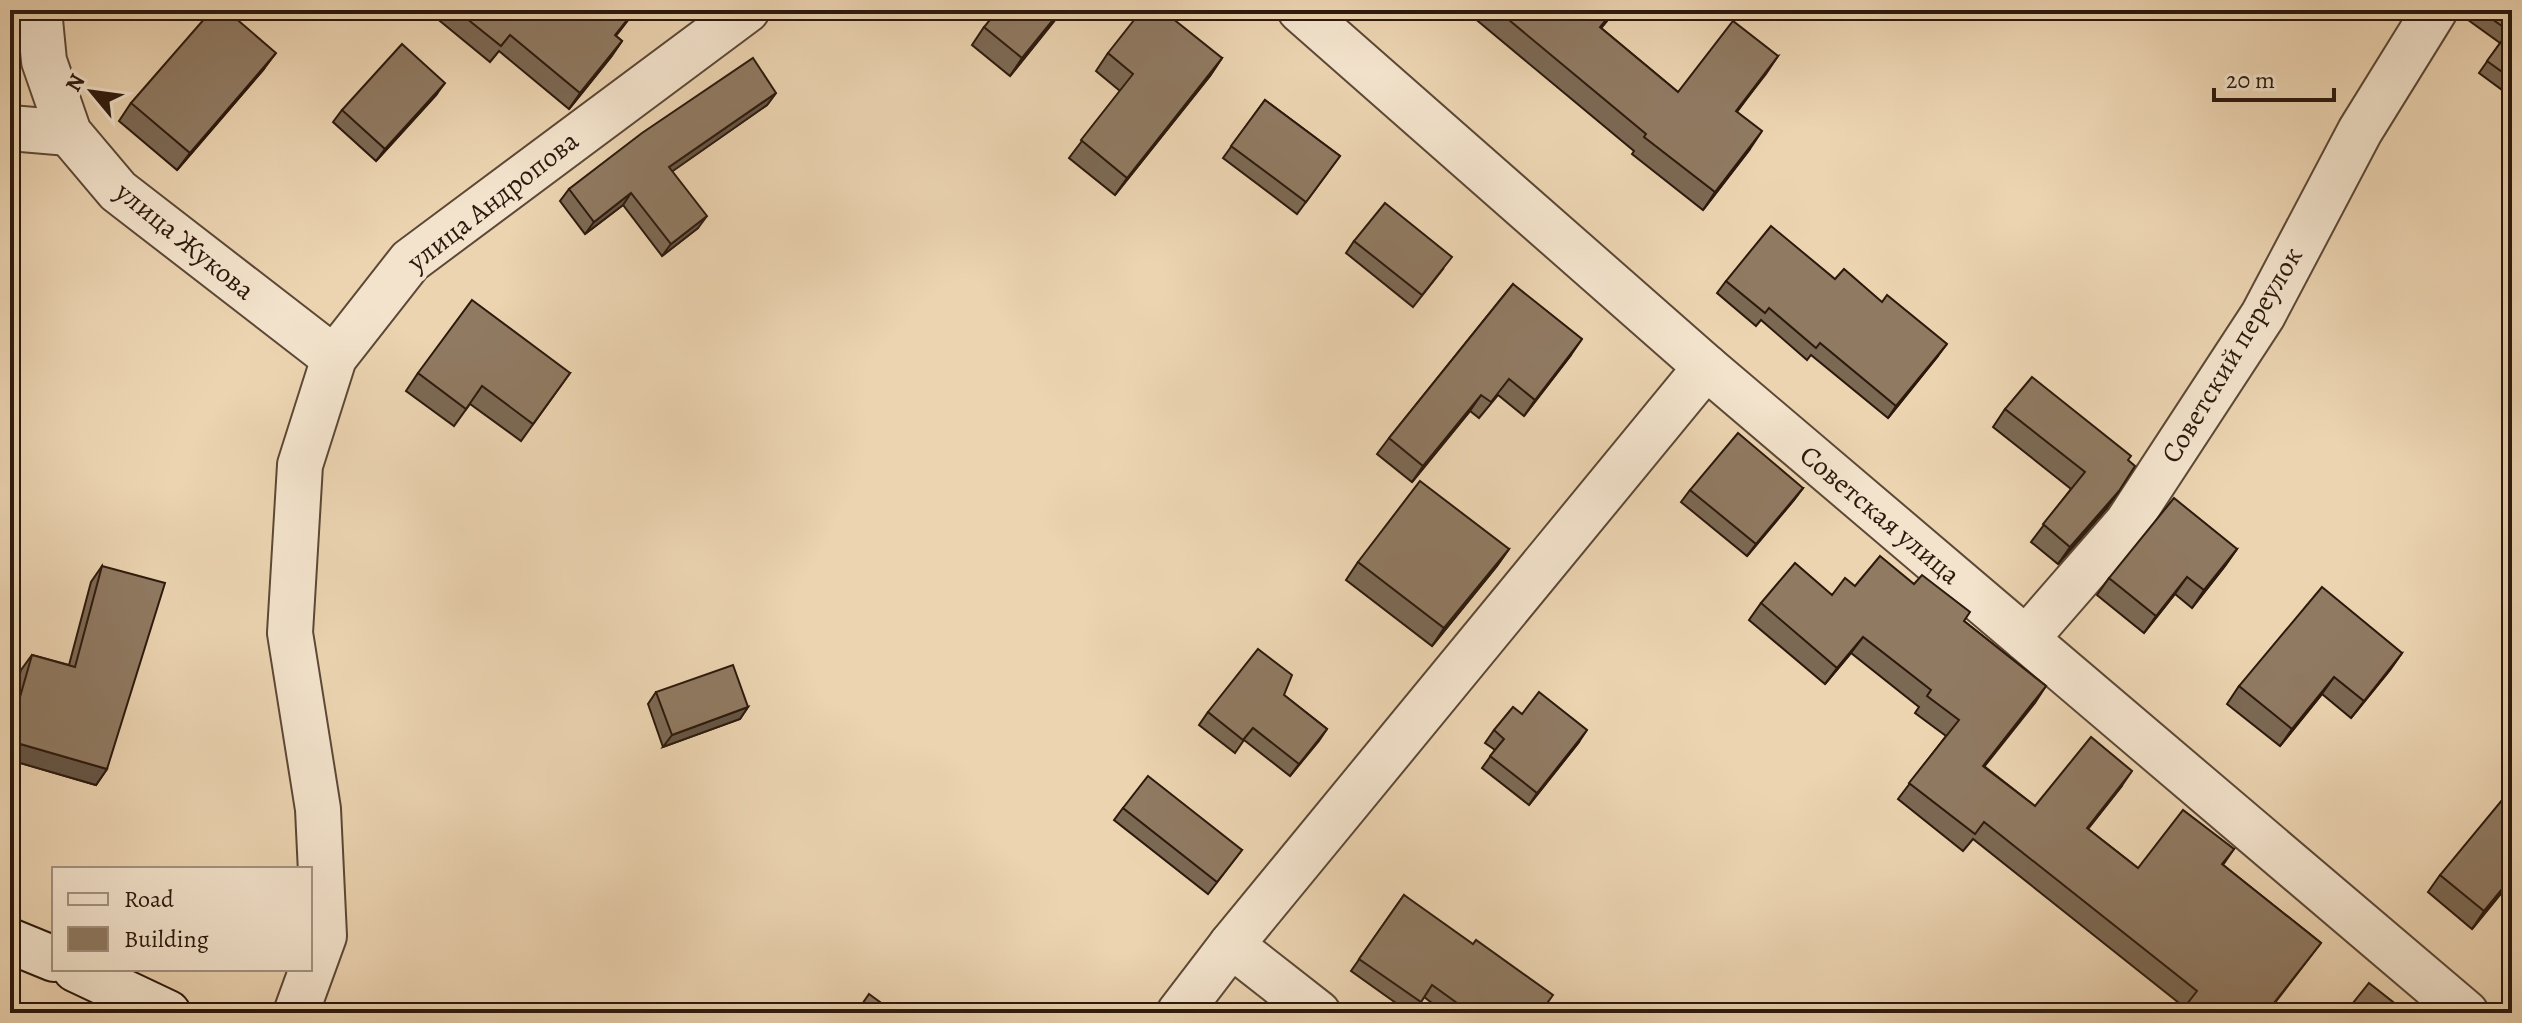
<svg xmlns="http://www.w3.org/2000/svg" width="2522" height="1023" font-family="Alegreya,serif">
	<rect width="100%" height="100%" fill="#ecd4b1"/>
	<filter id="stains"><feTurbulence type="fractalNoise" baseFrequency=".0025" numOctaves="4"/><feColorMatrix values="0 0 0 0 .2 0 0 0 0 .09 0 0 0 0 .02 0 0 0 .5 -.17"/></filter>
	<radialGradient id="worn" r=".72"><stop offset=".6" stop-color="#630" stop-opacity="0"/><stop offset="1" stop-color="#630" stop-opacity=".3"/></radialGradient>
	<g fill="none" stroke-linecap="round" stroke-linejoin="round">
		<defs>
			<g id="minor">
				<path d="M39 10 44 61 69 133 118 191 334 358"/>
				<path d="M1300 10 1706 367 2466 1013"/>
				<path d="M10 128 69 133"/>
				<path d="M2026 639 2127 523 2263 315 2360 131 2435 10"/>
				<path d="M1231 945 1318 1013"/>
				<path d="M296 1013 324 936 318 809 290 633 300 465 334 358 410 261 747 10"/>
				<path d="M1179 1013 1231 945 1706 367"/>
			</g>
			<g id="secondary">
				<path d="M10 941 54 959"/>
				<path d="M75 969 168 1013"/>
			</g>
		</defs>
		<!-- minor casing -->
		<use href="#minor" stroke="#5c4836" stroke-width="48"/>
		<!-- secondary casing -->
		<use href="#secondary" stroke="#2c190d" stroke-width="48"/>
		<!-- minor -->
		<use href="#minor" stroke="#f3e3cc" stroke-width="44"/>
		<!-- secondary -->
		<use href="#secondary" stroke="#f3e3cc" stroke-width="44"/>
	</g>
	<!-- wall -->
	<g fill="#7c6954" stroke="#2c190d" stroke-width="2">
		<path d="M430 10H636L616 36 622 41 611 57 569 109 499 51 490 62 429 12Z"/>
		<path d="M1063 10 1010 76 972 45 984 27Z"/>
		<path d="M1455 10H1616L1601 28 1678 92 1778 56 1737 112 1750 149 1703 210 1632 154 1634 151 1467 12 1464 17Z"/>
		<path d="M2469 10H2512V91L2509 95 2479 73 2500 43 2464 17Z"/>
		<path d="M1108 53 1222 58 1210 76 1115 195 1069 158 1120 91 1096 71Z"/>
		<path d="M263 70 177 170 119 121 131 103Z"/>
		<path d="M776 93 767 105 672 171 698 228 662 256 623 205 585 234 560 201 569 189Z"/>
		<path d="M436 95 376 161 333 122 342 110Z"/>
		<path d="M1265 100 1340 156 1297 214 1223 158Z"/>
		<path d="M1354 241 1443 269 1413 307 1346 253Z"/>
		<path d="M1835 279 1938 356 1888 418 1811 355 1807 360 1761 320 1756 326 1717 293 1726 281Z"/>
		<path d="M1513 284 1571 355 1524 416 1498 395 1479 418 1470 411 1412 482 1377 454 1389 438Z"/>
		<path d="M418 373H570L521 441 470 404 454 426 406 391Z"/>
		<path d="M2005 409 2128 460 2107 508 2058 564 2031 542 2071 489 1993 427Z"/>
		<path d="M1803 488 1794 500 1747 556 1681 502 1690 490Z"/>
		<path d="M1509 549 1497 566 1432 646 1346 580 1358 562Z"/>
		<path d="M2237 549 2225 566 2192 608 2175 594 2144 633 2097 595 2109 578Z"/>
		<path d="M102 566 107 769 96 785 10 760V709L21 670 32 655 69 665 91 582Z"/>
		<path d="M1914 584 1964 621 2046 686 1984 766 2035 806 2121 787 2088 829 2138 868 2234 849 2223 865 2321 943 2267 1013H2180L2184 1007 1973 839 1963 851 1898 799 1946 736 1915 713 1919 707 1851 653 1825 684 1749 620 1761 603Z"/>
		<path d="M2402 653 2390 670 2351 718 2322 694 2280 746 2227 704 2239 686Z"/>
		<path d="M656 692 748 707 740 719 663 747 648 704Z"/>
		<path d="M1284 695 1327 729 1290 776 1244 740 1235 753 1199 725 1208 712Z"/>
		<path d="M1522 714 1579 742 1529 805 1482 768 1495 750 1485 743 1494 730Z"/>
		<path d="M1123 808 1242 850 1208 894 1114 820Z"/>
		<path d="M2440 875 2512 880 2472 929 2428 892Z"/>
		<path d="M1404 895 1540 1013H1445L1424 997 1413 1013H1410L1351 971Z"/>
	</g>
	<!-- shaded-wall -->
	<g fill="#655545" stroke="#2c190d" stroke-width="2">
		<path d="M151 10H174L171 15Z"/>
		<path d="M1061 10H1063L1010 76 1022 58Z"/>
		<path d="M1614 10H1616L1588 44 1600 27Z"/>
		<path d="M622 41 611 57 569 109 580 93Z"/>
		<path d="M276 53 263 70 177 170 190 153Z"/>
		<path d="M1778 56 1766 74 1724 128 1736 111Z"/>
		<path d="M1222 58 1210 76 1115 195 1127 178Z"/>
		<path d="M445 83 436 95 376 161 385 149Z"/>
		<path d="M776 93 767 105 660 180 669 167Z"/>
		<path d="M1762 131 1750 149 1703 210 1715 192Z"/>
		<path d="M631 193 623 205 585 234 594 222Z"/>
		<path d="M707 216 698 228 662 256 671 244Z"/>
		<path d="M1582 339 1571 355 1524 416 1535 400Z"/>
		<path d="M1947 344 1938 356 1888 418 1896 406Z"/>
		<path d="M1481 395 1470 411 1412 482 1423 466Z"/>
		<path d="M1803 488 1794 500 1747 556 1756 544Z"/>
		<path d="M2119 491 2107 508 2058 564 2070 547Z"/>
		<path d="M1509 549 1497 566 1432 646 1444 628Z"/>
		<path d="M2237 549 2225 566 2192 608 2204 590Z"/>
		<path d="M2187 577 2175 594 2144 633 2156 616Z"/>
		<path d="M1863 637 1851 653 1825 684 1837 668Z"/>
		<path d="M2402 653 2390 670 2351 718 2364 701Z"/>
		<path d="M2334 677 2322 694 2280 746 2292 729Z"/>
		<path d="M2046 686 2035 703 1972 782 1983 766Z"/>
		<path d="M748 707 740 719 663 747 672 735Z"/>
		<path d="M1327 729 1319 741 1290 776 1299 764Z"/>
		<path d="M1587 730 1579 742 1529 805 1537 793Z"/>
		<path d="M10 741 107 769 96 785 10 760Z"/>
		<path d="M2132 771 2121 787 2076 844 2087 828Z"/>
		<path d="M2512 877V880L2472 929 2484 911Z"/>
	</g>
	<!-- building -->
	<g fill="#907a62" stroke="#2c190d" stroke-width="2">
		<path d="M212 10H226L276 53 190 153 131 103Z"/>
		<path d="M456 10H635L615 35 622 41 580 93 510 35 501 46Z"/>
		<path d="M998 10H1061L1022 58 984 27Z"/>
		<path d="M1142 10H1162L1222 58 1127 178 1081 140 1133 74 1108 53Z"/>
		<path d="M1497 10H1614L1600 27 1678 92 1733 21 1778 56 1736 111 1762 131 1715 192 1644 137 1646 134Z"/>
		<path d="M2479 10H2512V79L2487 61 2509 31Z"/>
		<path d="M402 44 445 83 385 149 342 110Z"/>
		<path d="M753 58 776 93 669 167 707 216 671 244 631 193 594 222 569 189 642 133Z"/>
		<path d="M1265 100 1340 156 1306 202 1231 146Z"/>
		<path d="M1385 203 1452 257 1422 295 1354 241Z"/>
		<path d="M1771 226 1835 279 1844 269 1882 302 1887 295 1947 344 1896 406 1820 343 1816 348 1769 308 1765 313 1726 281Z"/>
		<path d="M1513 284 1582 339 1535 400 1509 379 1491 402 1481 395 1423 466 1389 438Z"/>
		<path d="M472 300 570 373 533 424 482 386 466 409 418 373Z"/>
		<path d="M2032 377 2131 456 2128 460 2135 466 2119 491 2070 547 2043 524 2085 472 2005 409Z"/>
		<path d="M1738 433 1803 488 1756 544 1690 490Z"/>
		<path d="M1420 481 1509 549 1444 628 1358 562Z"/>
		<path d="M2174 498 2237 549 2204 590 2187 577 2156 616 2109 578Z"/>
		<path d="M1880 556 1914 584 1922 575 1970 612 1964 621 2046 686 1983 766 2035 806 2091 737 2132 771 2087 828 2138 868 2183 810 2234 849 2222 864 2321 943 2266 1013H2180L2197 991 1984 822 1975 834 1909 783 1959 720 1927 696 1931 690 1863 637 1837 668 1761 603 1795 563 1832 595 1845 578 1855 586Z"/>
		<path d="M102 566 165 583 107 769 10 741V732L32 655 75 667Z"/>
		<path d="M2322 587 2402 653 2364 701 2334 677 2292 729 2239 686Z"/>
		<path d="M1258 649 1292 675 1284 695 1327 729 1299 764 1253 728 1243 740 1208 712Z"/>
		<path d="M733 665 748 707 672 735 656 692Z"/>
		<path d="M1539 692 1587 730 1537 793 1490 756 1504 739 1494 730 1513 707 1522 714Z"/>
		<path d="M1148 776 1242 850 1217 882 1123 808Z"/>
		<path d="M2512 788V877L2484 911 2440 875Z"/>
		<path d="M1404 895 1473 944 1476 940 1553 995 1540 1013H1471L1432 985 1421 1002 1359 959Z"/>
		<path d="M2369 983 2393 1002 2384 1013H2345Z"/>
		<path d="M869 994 895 1013H856Z"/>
	</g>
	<g text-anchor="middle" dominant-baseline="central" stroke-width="8" stroke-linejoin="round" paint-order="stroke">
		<!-- street labels -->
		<g font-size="28" fill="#2c190d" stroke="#f3e3cc">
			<text transform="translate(493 201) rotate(-38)">улица Андропова</text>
			<text transform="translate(185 241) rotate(39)">улица Жукова</text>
			<text transform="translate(2232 355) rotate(-59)">Советский переулок</text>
			<text transform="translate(1880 515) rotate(40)">Советская улица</text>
		</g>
	</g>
	<!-- margin -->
	<rect width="2522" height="1023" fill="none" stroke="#ecd4b1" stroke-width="40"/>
	<rect x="12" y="12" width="2498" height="999" fill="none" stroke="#2c190d" stroke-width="4"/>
	<rect x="20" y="20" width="2482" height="983" fill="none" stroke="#2c190d" stroke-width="2"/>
	<!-- legend -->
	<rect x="52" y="867" width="260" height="104" fill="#f3e3cc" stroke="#a39280" stroke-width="2"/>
	<rect x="68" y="893" width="40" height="12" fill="#f3e3cc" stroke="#a39280" stroke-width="2"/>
	<text x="124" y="907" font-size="24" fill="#2c190d">Road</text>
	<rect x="68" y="927" width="40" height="24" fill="#907a62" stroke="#a39280" stroke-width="2"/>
	<text x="124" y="947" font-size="24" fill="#2c190d">Building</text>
	<!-- north arrow -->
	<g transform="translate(92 92) rotate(299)" stroke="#f3e3cc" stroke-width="6" paint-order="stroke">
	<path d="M0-6L14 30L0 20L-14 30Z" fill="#2c190d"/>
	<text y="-12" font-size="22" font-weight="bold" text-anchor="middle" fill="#2c190d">N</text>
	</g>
	<!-- scale -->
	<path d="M2214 88v12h120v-12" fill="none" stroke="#2c190d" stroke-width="4"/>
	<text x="2226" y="88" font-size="24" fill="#2c190d" stroke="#f3e3cc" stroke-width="6" paint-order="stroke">20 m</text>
	<rect width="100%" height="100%" filter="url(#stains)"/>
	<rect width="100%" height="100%" fill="url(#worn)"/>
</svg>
